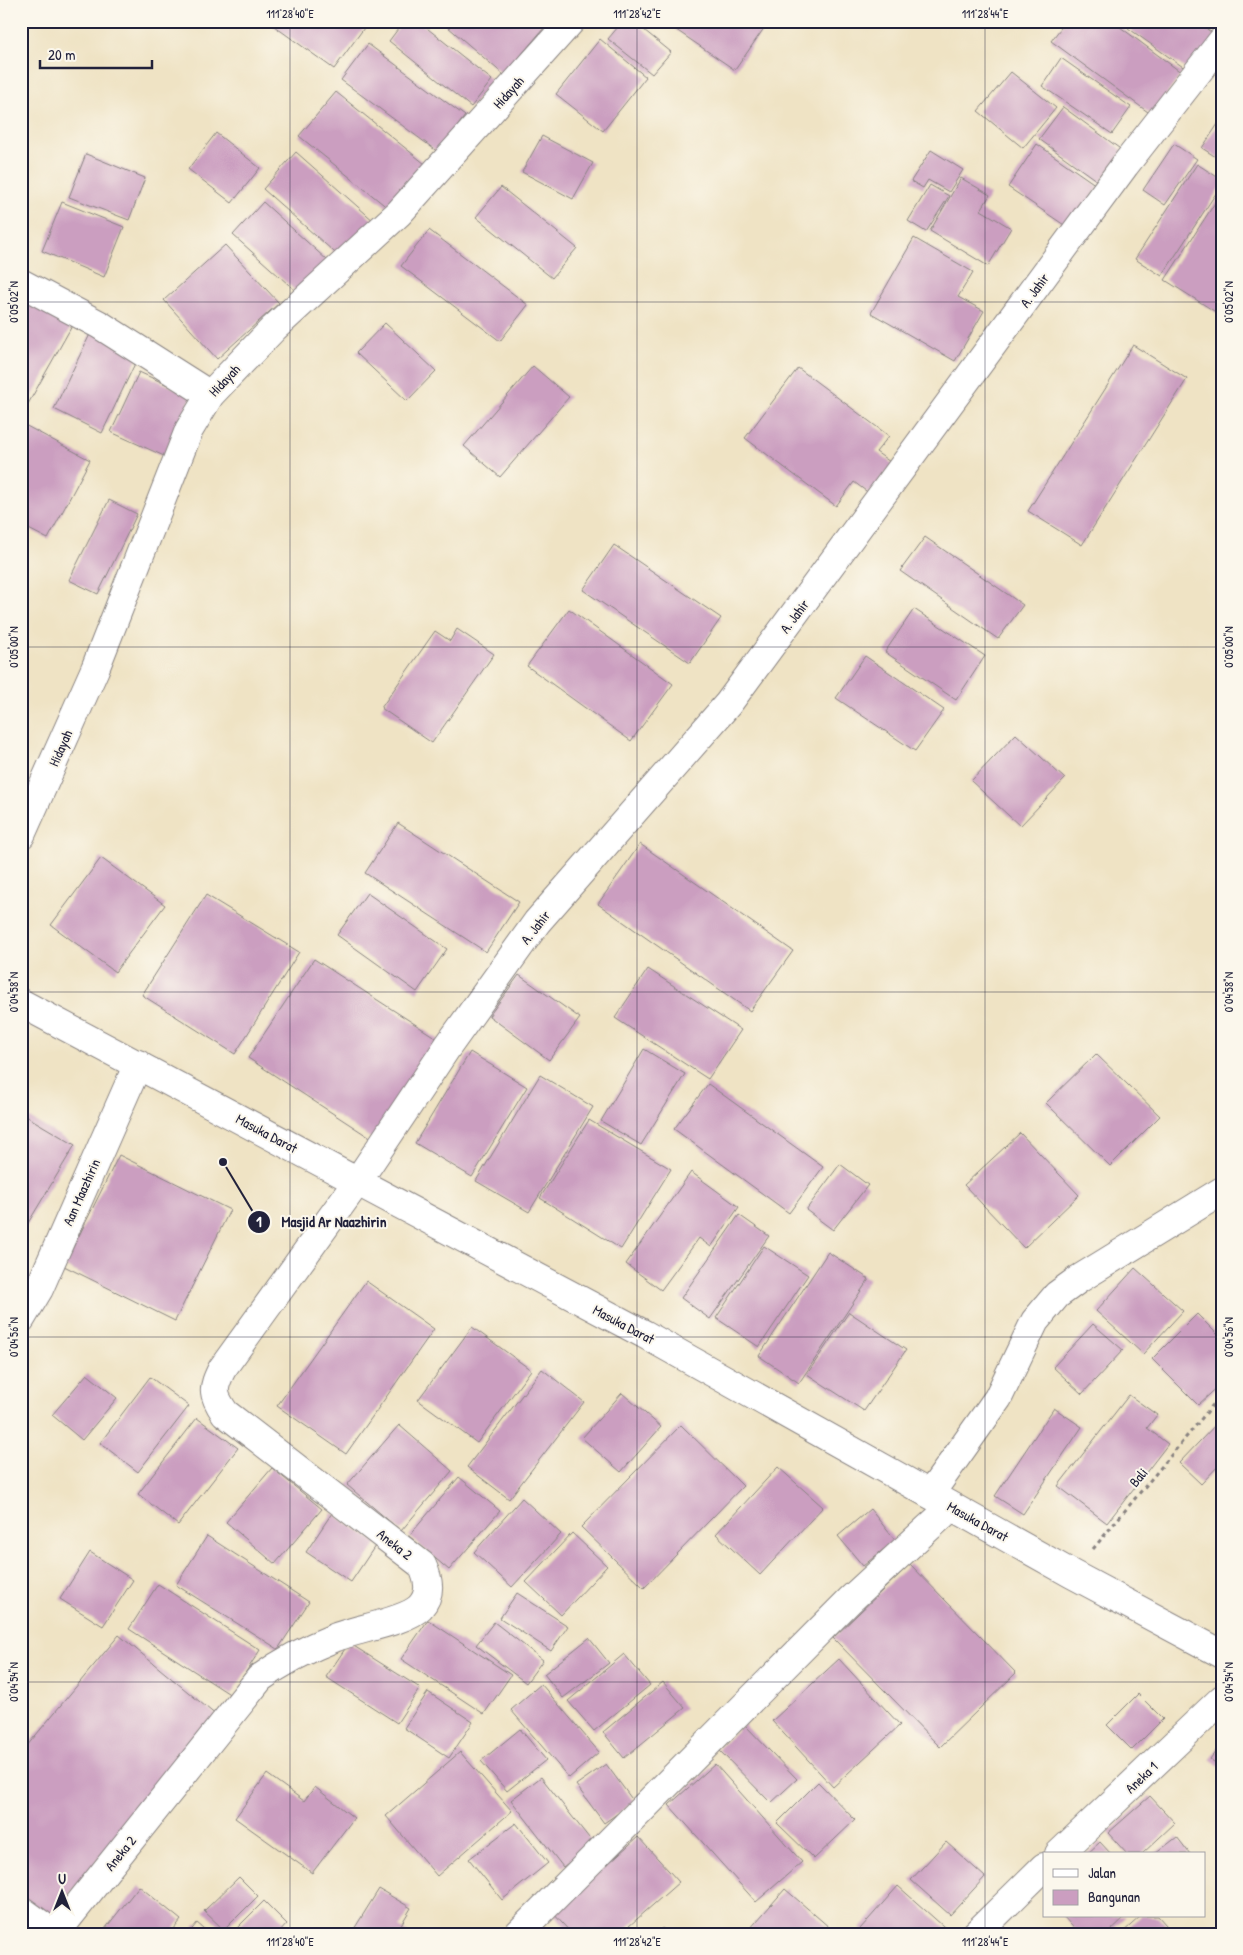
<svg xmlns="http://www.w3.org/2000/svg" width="1243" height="1955" font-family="'Patrick Hand',sans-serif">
	<rect width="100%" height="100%" fill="#fbf7ec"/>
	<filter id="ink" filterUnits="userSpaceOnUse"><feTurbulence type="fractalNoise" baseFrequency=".02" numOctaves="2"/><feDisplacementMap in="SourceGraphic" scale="10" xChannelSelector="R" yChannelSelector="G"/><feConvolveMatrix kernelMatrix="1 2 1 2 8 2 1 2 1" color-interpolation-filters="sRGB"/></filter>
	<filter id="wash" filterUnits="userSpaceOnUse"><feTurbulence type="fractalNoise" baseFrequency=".0096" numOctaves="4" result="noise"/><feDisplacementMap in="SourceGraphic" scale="20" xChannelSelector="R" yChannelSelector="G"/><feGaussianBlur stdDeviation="1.12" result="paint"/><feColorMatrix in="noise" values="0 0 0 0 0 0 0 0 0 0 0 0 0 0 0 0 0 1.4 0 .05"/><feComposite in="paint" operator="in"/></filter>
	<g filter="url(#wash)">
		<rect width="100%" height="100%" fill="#efe3c4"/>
		<g id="blocks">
			<!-- building -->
			<g fill="#cb9ec0">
				<path d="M267 21H355L364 28 334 69Z"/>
				<path d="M404 21H418L492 80 471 107 389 41Z"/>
				<path d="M441 21H536L544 28 504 75Z"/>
				<path d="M623 21H633L671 52 652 74 608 39Z"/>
				<path d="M663 21H769L735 70Z"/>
				<path d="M1066 21H1112L1182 73 1152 115 1051 41Z"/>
				<path d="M1133 21H1196L1219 38 1193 74 1128 28Z"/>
				<path d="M600 39 646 77 603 131 556 94Z"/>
				<path d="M368 44 465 116 438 152 341 80Z"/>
				<path d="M1061 58 1131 107 1112 134 1042 86Z"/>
				<path d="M1011 72 1056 108 1023 148 978 111Z"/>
				<path d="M336 92 430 168 394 213 299 136Z"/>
				<path d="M1063 107 1123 151 1100 183 1039 139Z"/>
				<path d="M1222 118V161L1202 148Z"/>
				<path d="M216 133 260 168 232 203 188 169Z"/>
				<path d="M542 136 593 163 573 199 522 172Z"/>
				<path d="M1037 144 1099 187 1070 229 1008 187Z"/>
				<path d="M1174 144 1197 159 1165 205 1143 190Z"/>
				<path d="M931 150 963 170 949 192 928 180 923 188 911 181Z"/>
				<path d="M296 152 375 222 342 259 263 189Z"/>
				<path d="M86 154 145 178 129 220 69 197Z"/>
				<path d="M1197 164 1222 180V184L1162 276 1135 259Z"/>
				<path d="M961 178 990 195 981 210 1011 228 988 266 930 231Z"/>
				<path d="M930 185 949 196 926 232 908 221Z"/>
				<path d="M501 187 577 248 552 278 476 217Z"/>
				<path d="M1222 192V316L1165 280Z"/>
				<path d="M62 202 124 227 104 277 42 251Z"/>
				<path d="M263 202 327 260 298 293 233 235Z"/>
				<path d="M429 230 528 305 500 341 401 266Z"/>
				<path d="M914 238 973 272 958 297 984 311 955 361 871 313Z"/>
				<path d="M225 245 279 303 217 359 164 300Z"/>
				<path d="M31 292 77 317 28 404 21 400V309Z"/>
				<path d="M385 323 436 371 407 401 356 353Z"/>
				<path d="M92 330 140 353 102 433 54 409Z"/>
				<path d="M1133 345 1187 379 1082 545 1028 511Z"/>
				<path d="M533 366 569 397 500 477 464 446Z"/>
				<path d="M798 368 889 436 876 452 893 464 870 494 854 482 836 506 745 438Z"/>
				<path d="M139 372 192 396 164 456 111 432Z"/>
				<path d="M21 423 90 460 48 539 21 525Z"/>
				<path d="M109 500 137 514 98 594 69 580Z"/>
				<path d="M925 537 1023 605 998 639 900 571Z"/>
				<path d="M614 545 721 618 690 663 583 590Z"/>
				<path d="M569 609 673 684 631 741 527 666Z"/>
				<path d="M914 609 985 656 956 700 885 652Z"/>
				<path d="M457 629 494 654 432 743 381 708 435 631 450 641Z"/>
				<path d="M865 656 944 710 915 751 836 698Z"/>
				<path d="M1016 734 1065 779 1020 826 971 781Z"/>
				<path d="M398 823 519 902 486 952 365 873Z"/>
				<path d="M640 844 793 951 750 1011 598 904Z"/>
				<path d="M101 858 165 905 115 972 51 925Z"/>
				<path d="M367 893 447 949 417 992 337 935Z"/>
				<path d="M206 895 299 952 235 1054 142 995Z"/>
				<path d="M314 959 441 1041 375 1141 248 1058Z"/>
				<path d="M648 969 741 1030 708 1079 615 1018Z"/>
				<path d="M519 975 580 1018 549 1060 489 1016Z"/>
				<path d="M644 1049 685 1074 641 1145 601 1121Z"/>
				<path d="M470 1052 527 1087 472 1177 415 1143Z"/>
				<path d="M1096 1054 1160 1116 1110 1166 1046 1103Z"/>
				<path d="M540 1075 593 1107 529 1212 476 1181Z"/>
				<path d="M708 1084 823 1167 789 1213 674 1129Z"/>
				<path d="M21 1113 75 1145 25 1228 21 1226Z"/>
				<path d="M589 1120 671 1169 621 1249 540 1198Z"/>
				<path d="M1020 1133 1079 1195 1024 1248 964 1185Z"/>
				<path d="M119 1155 230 1210 175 1321 64 1266Z"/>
				<path d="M840 1164 868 1185 833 1230 806 1210Z"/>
				<path d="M691 1172 739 1207 711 1247 699 1238 661 1290 626 1264Z"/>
				<path d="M739 1215 769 1236 710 1319 681 1298Z"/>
				<path d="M764 1246 808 1275 759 1347 716 1318Z"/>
				<path d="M828 1252 869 1279 799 1383 759 1356Z"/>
				<path d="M1135 1268 1183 1311 1143 1354 1096 1311Z"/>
				<path d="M366 1281 434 1329 346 1454 277 1406Z"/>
				<path d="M849 1312 906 1350 864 1411 807 1374Z"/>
				<path d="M1197 1314 1222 1339V1383L1198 1405 1152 1359Z"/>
				<path d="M1093 1324 1123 1350 1082 1394 1053 1367Z"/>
				<path d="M472 1327 531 1370 477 1443 418 1400Z"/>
				<path d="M542 1369 584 1402 509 1499 467 1467Z"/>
				<path d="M87 1374 117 1398 82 1440 52 1415Z"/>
				<path d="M150 1377 189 1406 138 1472 100 1443Z"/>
				<path d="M622 1393 661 1427 621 1472 582 1438Z"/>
				<path d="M1129 1395 1157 1415 1147 1428 1168 1444 1107 1523 1058 1486Z"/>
				<path d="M1054 1408 1082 1427 1023 1514 995 1496Z"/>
				<path d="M197 1418 238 1448 178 1525 138 1494Z"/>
				<path d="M1220 1420 1222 1462 1201 1484 1179 1463Z"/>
				<path d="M399 1425 452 1471 401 1531 347 1485Z"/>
				<path d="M681 1425 743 1486 644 1588 581 1527Z"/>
				<path d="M21 1429 27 1433 21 1442Z"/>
				<path d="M778 1467 823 1507 760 1575 716 1534Z"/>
				<path d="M272 1468 322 1509 275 1564 226 1522Z"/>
				<path d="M459 1477 500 1511 449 1570 409 1536Z"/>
				<path d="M522 1498 561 1534 512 1587 474 1552Z"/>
				<path d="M870 1509 895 1540 863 1566 838 1536Z"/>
				<path d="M332 1513 377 1543 351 1582 306 1552Z"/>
				<path d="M572 1533 607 1566 561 1615 526 1582Z"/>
				<path d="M207 1536 309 1602 278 1649 176 1585Z"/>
				<path d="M90 1552 133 1580 103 1626 60 1599Z"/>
				<path d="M910 1564 1016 1673 940 1747 833 1638Z"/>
				<path d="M158 1584 260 1650 231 1695 129 1629Z"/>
				<path d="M517 1593 568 1626 551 1651 500 1618Z"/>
				<path d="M428 1620 511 1675 484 1714 401 1659Z"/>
				<path d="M494 1622 543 1660 526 1683 476 1645Z"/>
				<path d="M119 1635 217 1716 49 1919 21 1897V1753Z"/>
				<path d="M589 1638 609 1663 563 1698 544 1674Z"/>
				<path d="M349 1643 420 1688 397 1723 326 1677Z"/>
				<path d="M624 1654 650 1685 594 1731 568 1701Z"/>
				<path d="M839 1659 900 1725 833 1787 772 1721Z"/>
				<path d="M663 1682 685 1708 624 1758 603 1732Z"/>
				<path d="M541 1684 599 1752 569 1778 511 1710Z"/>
				<path d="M428 1692 473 1722 449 1758 404 1728Z"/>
				<path d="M1138 1694 1163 1719 1132 1750 1107 1725Z"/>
				<path d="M744 1724 797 1779 771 1803 718 1749Z"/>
				<path d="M520 1729 546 1760 507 1791 481 1761Z"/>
				<path d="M1222 1743V1768L1210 1759Z"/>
				<path d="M460 1752 512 1811 437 1876 386 1816Z"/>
				<path d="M606 1764 634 1802 604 1823 576 1785Z"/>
				<path d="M715 1764 802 1862 756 1902 669 1805Z"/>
				<path d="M267 1774 304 1801 315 1787 354 1818 312 1873 235 1818Z"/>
				<path d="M541 1777 593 1843 563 1867 511 1800Z"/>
				<path d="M818 1782 855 1820 814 1859 777 1823Z"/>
				<path d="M1150 1796 1175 1823 1142 1854H1127L1108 1833Z"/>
				<path d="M516 1823 548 1863 502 1900 469 1859Z"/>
				<path d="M638 1837 679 1882 620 1934H572L553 1913Z"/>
				<path d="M1177 1837 1190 1854H1155Z"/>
				<path d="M946 1842 985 1877 950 1915 911 1880Z"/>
				<path d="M1100 1842 1111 1854H1087Z"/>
				<path d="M239 1877 258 1896 224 1930 204 1911Z"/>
				<path d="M139 1886 181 1920 170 1934H101Z"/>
				<path d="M898 1886 952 1934H865L860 1929Z"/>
				<path d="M379 1889 411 1908 399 1928 410 1934H351Z"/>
				<path d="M785 1889 837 1934H754L749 1930Z"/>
				<path d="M264 1901 287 1924 278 1934H236L234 1931Z"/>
				<path d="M1063 1916H1126L1107 1934H1079Z"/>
				<path d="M1141 1916H1158L1174 1934H1121Z"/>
				<path d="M197 1923 210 1934H188Z"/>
				<path d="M662 1928 669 1934H657Z"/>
			</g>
		</g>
	</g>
	<g filter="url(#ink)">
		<use href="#blocks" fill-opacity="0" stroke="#888280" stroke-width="1"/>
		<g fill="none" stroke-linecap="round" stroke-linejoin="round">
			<defs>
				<g id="street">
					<path d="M21 283 100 325 210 395"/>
					<path d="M21 835 95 669 189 430 210 395 274 328 399 213 571 21"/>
					<path d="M21 1319 39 1289 138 1064"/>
					<path d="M930 1494 998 1398 1035 1321 1057 1295 1079 1279 1222 1191"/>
					<path d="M1059 1854 1222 1699"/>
					<path d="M21 1910 54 1934"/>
					<path d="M55 1934 260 1678C282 1662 309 1648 334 1638 355 1629 405 1622 420 1607 432 1594 429 1580 422 1565L225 1413C212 1394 212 1389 222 1369L357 1182 448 1046 537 922 728 704 1125 165 1222 41"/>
					<path d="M518 1934 850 1600 951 1507"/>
					<path d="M976 1934 1044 1867"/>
				</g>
				<path id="primary" d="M21 1003 644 1334 1072 1574 1222 1654"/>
			</defs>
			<!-- street casing -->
			<use href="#street" stroke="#888280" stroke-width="30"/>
			<!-- primary casing -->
			<use href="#primary" stroke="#888280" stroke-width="30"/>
			<!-- path -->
			<path stroke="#888280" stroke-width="3" stroke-dasharray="4 4" stroke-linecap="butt" d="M1093 1549 1222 1394"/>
			<!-- street -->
			<use href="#street" stroke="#fff" stroke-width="28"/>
			<!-- primary -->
			<use href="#primary" stroke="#fff" stroke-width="28"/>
		</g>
	</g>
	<!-- ticks -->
	<path fill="none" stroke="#22223b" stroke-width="1" stroke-opacity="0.45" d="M290 21V1934M637 21V1934M985 21V1934M21 302H1222M21 647H1222M21 992H1222M21 1337H1222M21 1682H1222"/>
	<g text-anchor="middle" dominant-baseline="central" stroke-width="4" stroke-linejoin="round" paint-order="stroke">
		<!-- street labels -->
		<g font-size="14" fill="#22223b" stroke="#fbf7ec">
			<text transform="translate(508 92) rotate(-48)">Hidayah</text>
			<text transform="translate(1034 290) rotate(-54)">A. Jahir</text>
			<text transform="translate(224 380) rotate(-47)">Hidayah</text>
			<text transform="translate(794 616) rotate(-53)">A. Jahir</text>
			<text transform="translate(60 748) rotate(-66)">Hidayah</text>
			<text transform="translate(535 927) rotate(-52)">A. Jahir</text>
			<text transform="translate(267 1133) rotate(28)">Masuka Darat</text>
			<text transform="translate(81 1192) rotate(-66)">Aan Maazhirin</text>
			<text transform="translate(624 1324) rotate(28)">Masuka Darat</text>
			<text transform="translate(1138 1477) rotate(-50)">Bali</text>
			<text transform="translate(978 1521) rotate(29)">Masuka Darat</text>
			<text transform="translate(395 1544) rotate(38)">Aneka 2</text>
			<text transform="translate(1141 1777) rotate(-44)">Aneka 1</text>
			<text transform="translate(120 1853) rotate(-51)">Aneka 2</text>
		</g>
	</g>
	<!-- callouts -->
	<path fill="none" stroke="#22223b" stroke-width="2" d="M223 1162L259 1222"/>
	<g fill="#22223b" stroke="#fbf7ec" stroke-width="2">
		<circle cx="223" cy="1162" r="5"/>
		<circle cx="259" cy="1222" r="12"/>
	</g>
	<g font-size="15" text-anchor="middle" font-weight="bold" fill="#fff">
		<text x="259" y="1227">1</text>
	</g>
	<g font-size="15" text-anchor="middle" font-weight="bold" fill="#22223b" stroke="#fbf7ec" stroke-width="4" stroke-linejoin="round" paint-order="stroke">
		<text x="334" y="1227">Masjid Ar Naazhirin</text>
	</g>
	<!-- margin -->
	<rect width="1243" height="1955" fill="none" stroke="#fbf7ec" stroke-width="55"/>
	<!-- legend -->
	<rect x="1043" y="1852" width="162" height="65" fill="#fbf7ec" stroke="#a4a2a5"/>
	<rect x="1053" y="1869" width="25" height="8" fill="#ffffff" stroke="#a4a2a5"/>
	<text x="1088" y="1878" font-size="15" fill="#22223b">Jalan</text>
	<rect x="1053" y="1890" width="25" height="15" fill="#cb9ec0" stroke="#a4a2a5"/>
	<text x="1088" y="1902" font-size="15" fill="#22223b">Bangunan</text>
	<!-- north arrow -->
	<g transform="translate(62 1892)" stroke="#fbf7ec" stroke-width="4" paint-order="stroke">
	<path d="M0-4L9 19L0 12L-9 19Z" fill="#22223b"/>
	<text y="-8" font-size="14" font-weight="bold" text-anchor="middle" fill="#22223b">U</text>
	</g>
	<!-- scale -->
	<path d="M40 60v8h112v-8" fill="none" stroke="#22223b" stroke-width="2.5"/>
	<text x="48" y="60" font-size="15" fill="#22223b" stroke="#fbf7ec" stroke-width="4" paint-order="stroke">20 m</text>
	<rect x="28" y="28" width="1188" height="1900" fill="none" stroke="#22223b" stroke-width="2"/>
	<g font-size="12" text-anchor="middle" fill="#22223b">
		<text x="290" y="18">111°28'40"E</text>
		<text x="637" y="18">111°28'42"E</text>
		<text x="985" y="18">111°28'44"E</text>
		<text transform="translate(14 302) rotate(-90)" y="4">0°05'02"N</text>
		<text transform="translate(1229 302) rotate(-90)" y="4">0°05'02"N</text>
		<text transform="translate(14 647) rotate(-90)" y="4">0°05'00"N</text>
		<text transform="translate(1229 647) rotate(-90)" y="4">0°05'00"N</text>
		<text transform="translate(14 992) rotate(-90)" y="4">0°04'58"N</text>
		<text transform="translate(1229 992) rotate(-90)" y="4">0°04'58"N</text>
		<text transform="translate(14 1337) rotate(-90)" y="4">0°04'56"N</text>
		<text transform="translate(1229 1337) rotate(-90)" y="4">0°04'56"N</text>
		<text transform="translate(14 1682) rotate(-90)" y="4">0°04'54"N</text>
		<text transform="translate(1229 1682) rotate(-90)" y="4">0°04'54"N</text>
		<text x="290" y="1946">111°28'40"E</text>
		<text x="637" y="1946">111°28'42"E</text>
		<text x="985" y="1946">111°28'44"E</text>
	</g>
</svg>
